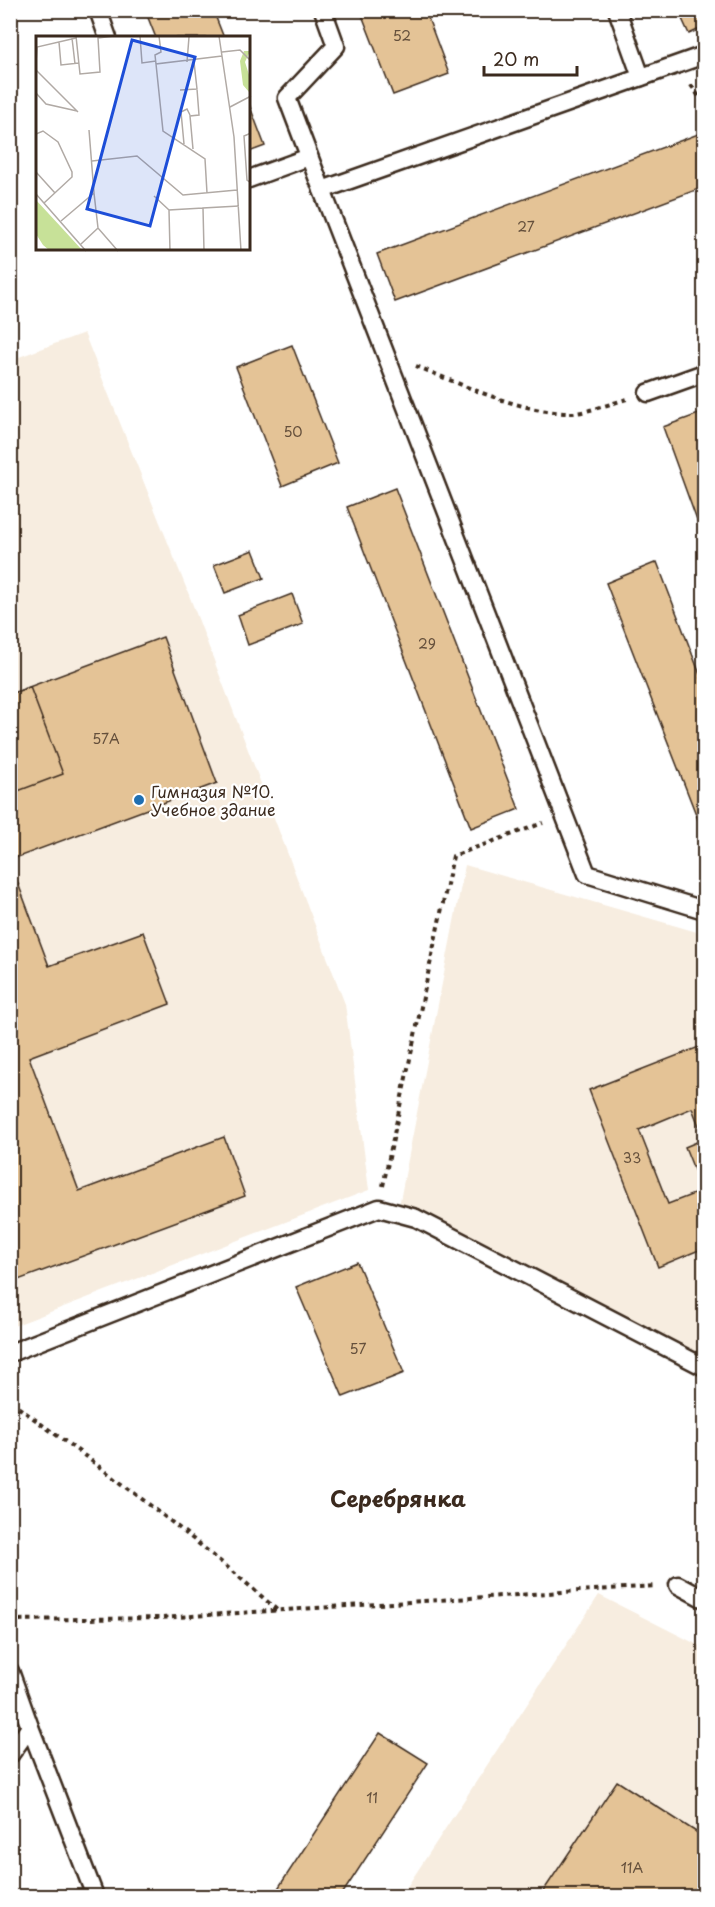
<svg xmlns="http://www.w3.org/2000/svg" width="715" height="1907" font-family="'Playpen Sans',sans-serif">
	<rect width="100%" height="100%" fill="#fff"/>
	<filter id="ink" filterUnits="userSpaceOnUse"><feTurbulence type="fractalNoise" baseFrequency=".0167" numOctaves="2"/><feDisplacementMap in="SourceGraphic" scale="12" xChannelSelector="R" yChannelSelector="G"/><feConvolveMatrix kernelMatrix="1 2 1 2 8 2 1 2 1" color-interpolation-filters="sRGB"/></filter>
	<g filter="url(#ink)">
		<!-- built -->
		<g fill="#f7ede0">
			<path d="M84 333 189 595 345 1004 369 1190 11 1327V360Z"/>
			<path d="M465 865 704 934V1365L399 1206Z"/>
			<path d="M599 1595 704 1648V1896H401Z"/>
		</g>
		<!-- building -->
		<g fill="#e4c396" stroke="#3b2a1e" stroke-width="1.5">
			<path d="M145 10H213L224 38H156Z"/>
			<path d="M360 10H425L449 74 393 95Z"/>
			<path d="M678 10H704V27L689 34Z"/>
			<path d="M249 104 265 146 249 152Z"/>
			<path d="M701 133 704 143V187L395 302 377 254Z"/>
			<path d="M292 345 338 463 282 486 236 367Z"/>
			<path d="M704 412V540L663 427Z"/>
			<path d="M395 488 519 809 471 828 347 507Z"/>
			<path d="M253 550 264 578 225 593 214 565Z"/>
			<path d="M657 562 704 685V835L606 583Z"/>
			<path d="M292 594 303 624 248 645 238 615Z"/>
			<path d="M163 637 217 783 10 860V694Z"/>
			<path d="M30 687 63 774 10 794V694Z"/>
			<path d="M10 862 49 966 143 932 170 1004 29 1057 79 1191 224 1137 245 1196 10 1283V1217L15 1215 10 1204Z"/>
			<path d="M704 1045V1168L695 1172 685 1147 704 1139 692 1108 639 1130 668 1204 704 1190V1248L658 1267 589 1090Z"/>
			<path d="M357 1262 404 1373 343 1397 296 1287Z"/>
			<path d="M380 1733 428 1763 341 1896H273Z"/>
			<path d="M617 1781 704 1837V1896H540Z"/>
		</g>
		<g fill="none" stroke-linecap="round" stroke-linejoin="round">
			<defs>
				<g id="service">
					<path d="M98 10 108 38"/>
					<path d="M617 10 641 77"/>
					<path d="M704 55 322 190 587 874 704 910"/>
					<path d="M249 179 309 157"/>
					<path d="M322 190 287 98 336 46 323 10"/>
					<path d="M648 393 704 373"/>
					<path d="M10 1353 379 1208 416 1218 704 1367"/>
					<path d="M678 1585 704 1599"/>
					<path d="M10 1671 30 1727 10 1755"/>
					<path d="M30 1727 95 1896"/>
				</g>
			</defs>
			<!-- service casing -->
			<use href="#service" stroke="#3b2a1e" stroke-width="21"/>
			<!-- path -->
			<g stroke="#3b2a1e" stroke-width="4" stroke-dasharray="4.5 4.5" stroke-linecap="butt">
				<path d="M691 85 704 104"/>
				<path d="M416 366C463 385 523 414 574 413 589 412 612 403 627 399"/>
				<path d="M383 1186 453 856 543 823"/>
				<path d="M10 1404 15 1405C105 1470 194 1536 277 1610"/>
				<path d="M10 1620 161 1618 656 1586"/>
			</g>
			<!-- service -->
			<use href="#service" stroke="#fff" stroke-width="16"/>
		</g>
	</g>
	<!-- markers -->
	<circle fill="#1f6fb2" stroke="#fff" stroke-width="2" cx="139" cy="800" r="6"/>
	<g text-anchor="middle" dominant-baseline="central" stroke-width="4.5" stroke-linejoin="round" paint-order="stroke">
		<!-- number labels -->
		<g font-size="14" fill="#65503c">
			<text x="402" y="35">52</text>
			<text x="526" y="226">27</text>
			<text x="293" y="431">50</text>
			<text x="427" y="643">29</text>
			<text x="106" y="738">57А</text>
			<text x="632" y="1157">33</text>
			<text x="358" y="1348">57</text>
			<text x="372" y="1797">11</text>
			<text x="632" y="1867">11А</text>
		</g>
		<!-- poi labels -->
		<g font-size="16" fill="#3b2a1e" stroke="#fff" text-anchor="start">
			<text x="151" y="791">Гимназия №10.<tspan x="151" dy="18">Учебное здание</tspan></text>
		</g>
		<!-- district labels -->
		<g font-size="22" font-weight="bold" fill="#3b2a1e" stroke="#fff">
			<text x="398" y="1497">Серебрянка</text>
		</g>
	</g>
	<!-- overview -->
	<g transform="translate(36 36)">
		<rect width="214" height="214" fill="#fff"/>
		<path d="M208 15H214L209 26 214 42 213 56 207 49 204 25ZM0 164 25 191 46 214H13L7 209 0 198Z" fill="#c7e198"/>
		<path fill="none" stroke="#b1aaa5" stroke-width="1.5" d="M40 0 44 38 64 36 62 2 78 0M104 0 106 27 120 25M183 0 198 101 205 215M36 2 39 28M23 6 25 29 43 27M186 16 204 14 214 24M151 26 153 1M0 27 1 11 40 2M120 28 119 19 125 16 123 0M0 34 42 76M144 54 161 53 158 26M0 57 10 68 41 75M194 71 215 60M215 97 208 100 211 144 215 147M0 98 7 95 22 106 36 136V141L8 167M148 108 145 76 151 73 154 79M157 113 154 80 163 79 161 53M56 125 101 120 147 159 201 154M0 136 19 157M58 157 62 192M171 157 169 123 127 95 120 28 186 20M0 158 50 215M118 160 133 174M25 185 58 157 53 94M45 208 62 192 82 215M134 215 133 174 167 172M168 215 167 172 203 170"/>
		<path fill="#1d4ed8" fill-opacity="0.15" stroke="#1d4ed8" stroke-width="3" d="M96 4 159 21 114 190 51 173Z"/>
		<rect width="214" height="214" fill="none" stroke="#3b2a1e" stroke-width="3"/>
	</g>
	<!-- margin -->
	<rect width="715" height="1907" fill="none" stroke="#fff" stroke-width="36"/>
	<rect x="18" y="18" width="679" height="1871" fill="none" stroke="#3b2a1e" stroke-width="2" filter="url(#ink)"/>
	<!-- scale -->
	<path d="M484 66v9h93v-9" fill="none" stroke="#3b2a1e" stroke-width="3"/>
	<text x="493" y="66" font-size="18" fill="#3b2a1e" stroke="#ffffff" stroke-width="4.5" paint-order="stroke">20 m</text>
</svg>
